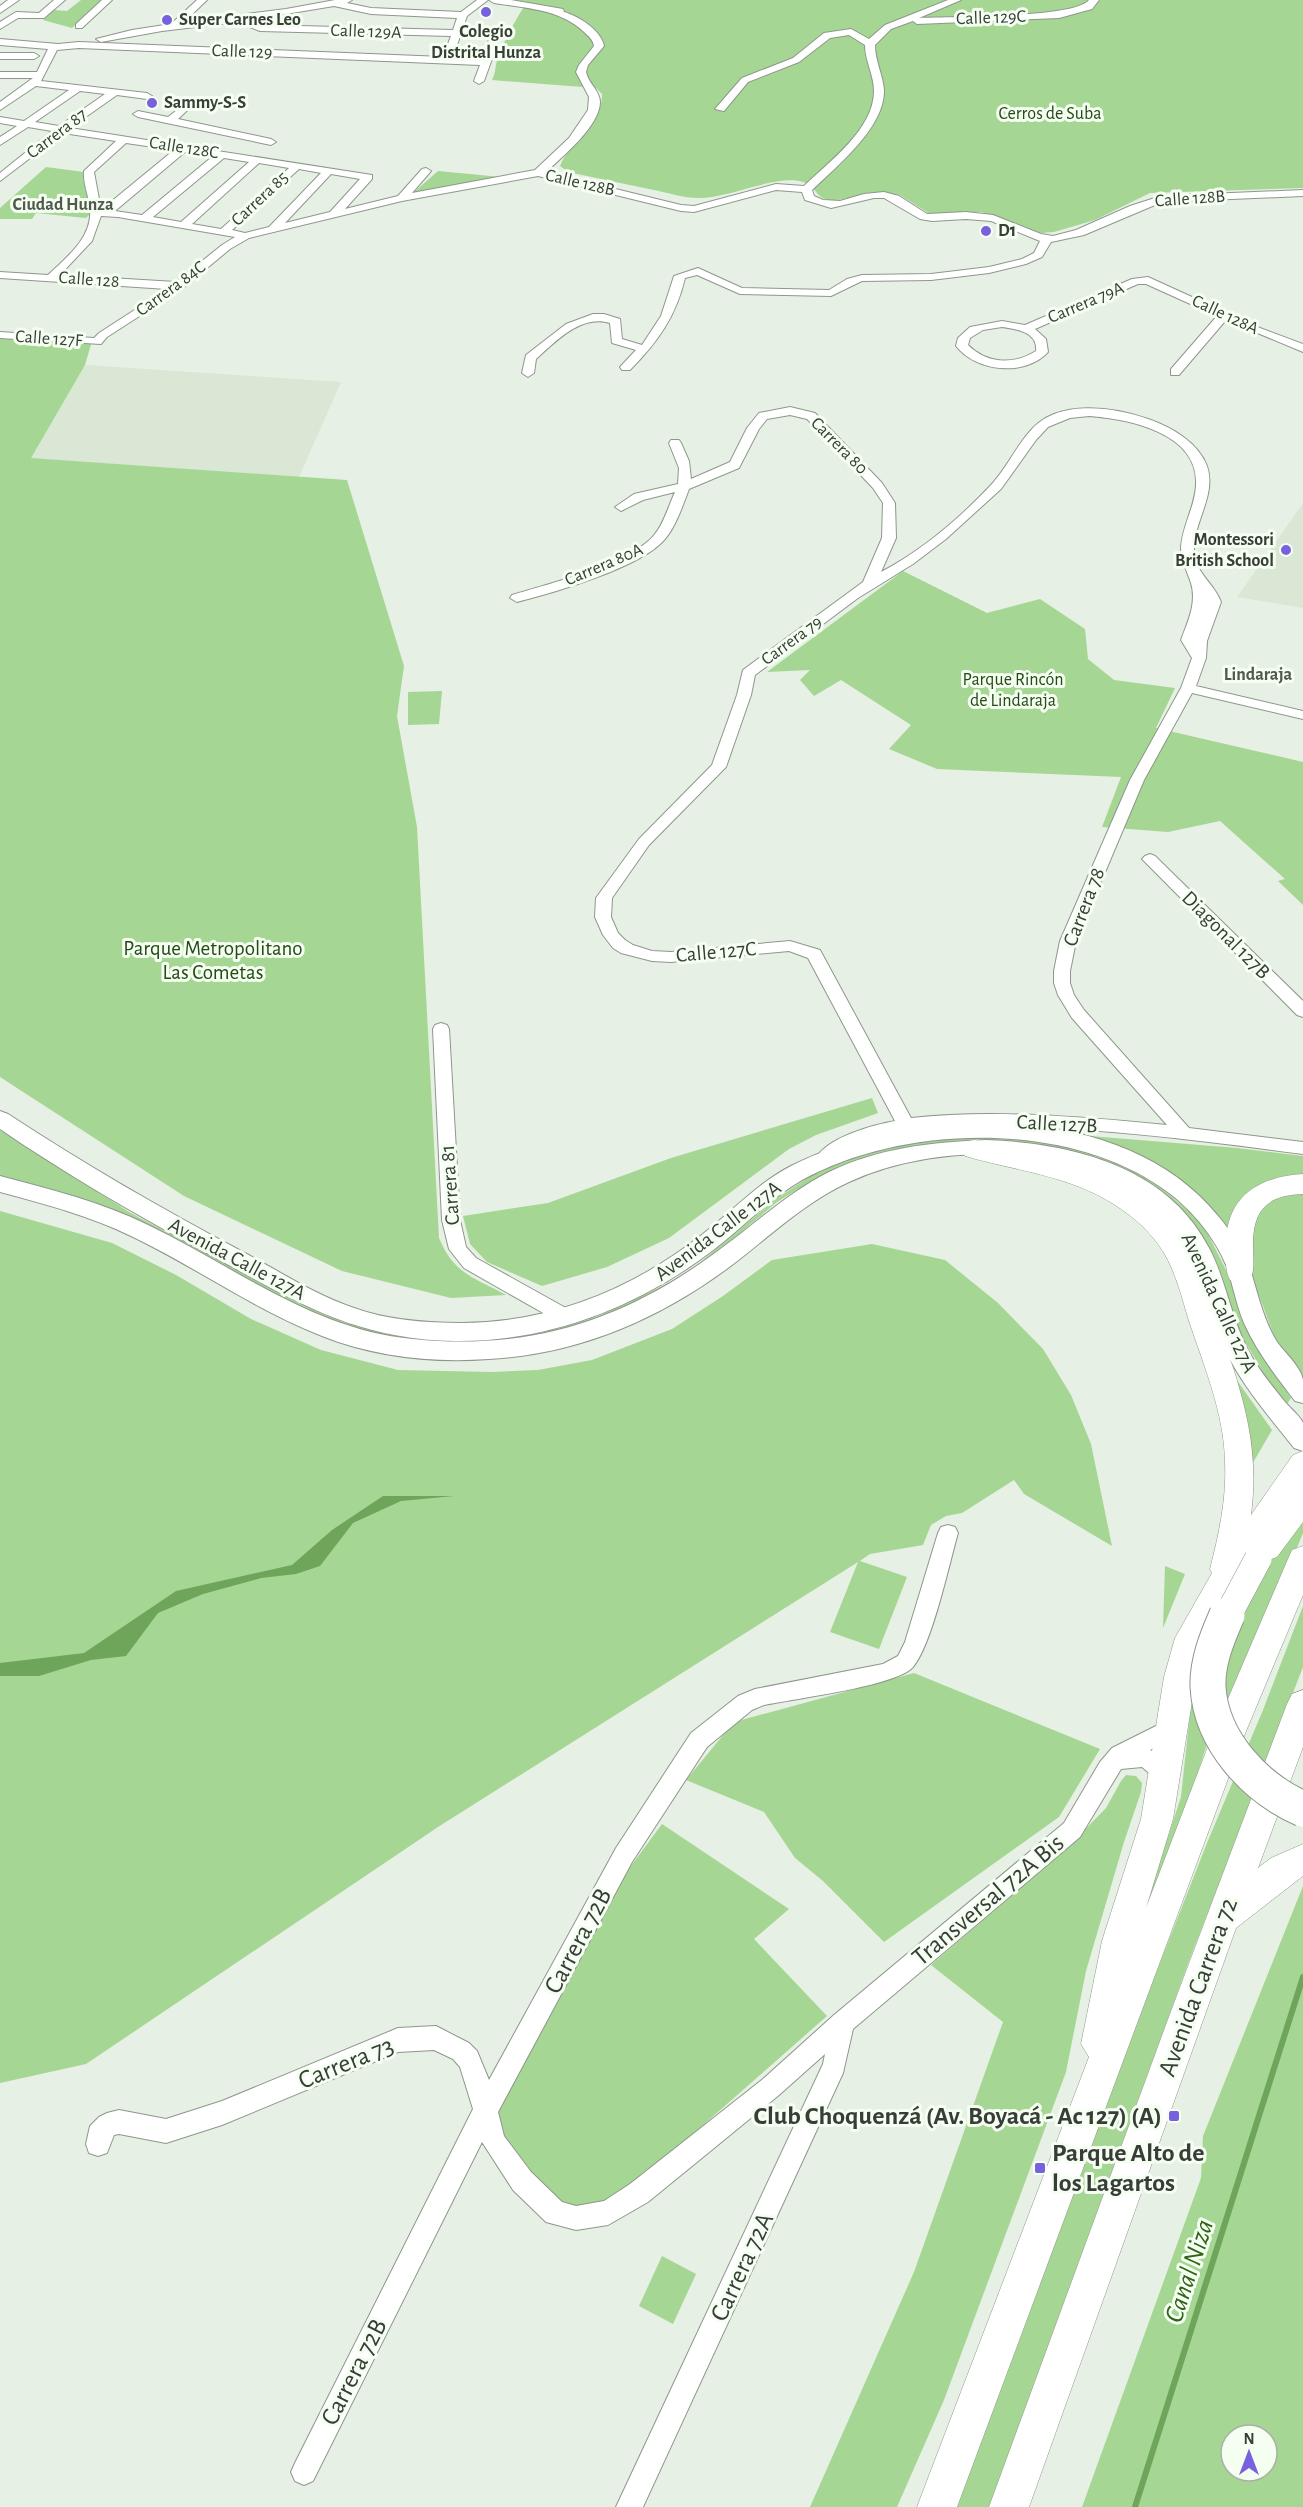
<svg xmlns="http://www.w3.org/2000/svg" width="1303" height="2507" font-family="'Alegreya Sans',sans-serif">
	<rect width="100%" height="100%" fill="#e7f0e4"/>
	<!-- built -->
	<g fill="#d9e7d4">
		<path d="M85 365 341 382 299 477 30 458Z"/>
		<path d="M1303 503V608L1237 597Z"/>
	</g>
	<!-- green -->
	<g fill="#a5d693" fill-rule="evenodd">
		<path d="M81 0H102L72 28 43 20 54 10 67 11Z"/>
		<path d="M513 0H1303V188L1150 193 1095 220 1054 232 1042 233 1024 228 982 212 930 214 900 195 889 193H877L832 201C815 199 817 186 803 182 777 174 729 198 699 198 683 198 669 193 654 190 625 184 596 178 568 172L560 166C570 141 603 123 602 94L596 88 492 80C496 73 495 65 498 57 506 38 515 20 527 2Z"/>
		<path d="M46 167 84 172 91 213 86 218 36 213 32 219H0V208Z"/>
		<path d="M438 171 501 177 413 193Z"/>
		<path d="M0 335 92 341 85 365 31 458 347 480 404 666 397 716 417 827 439 1238C454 1274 473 1277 506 1295L451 1298 342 1271 184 1196 0 1077Z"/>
		<path d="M903 571 987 613 1040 599 1085 629 1088 659 1114 680 1175 688 1156 728 1303 762V905L1278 881 1285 879 1220 821 1168 832 1102 827 1121 777 937 769 889 749 911 725 841 680 814 696 800 680 810 670 767 672Z"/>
		<path d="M442 691 439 724 408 725V692Z"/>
		<path d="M872 1098 878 1113 816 1135 789 1149 669 1238 607 1267 542 1286 487 1262 470 1244 463 1216 548 1203 671 1158Z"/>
		<path d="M0 1131 7 1132 129 1212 298 1303 343 1322 392 1333 496 1339 547 1332 596 1317 684 1276 776 1199 815 1173 838 1163 890 1146 948 1138 1009 1137 1070 1145 1128 1167 1154 1182 1197 1218 1209 1236 1226 1270 1254 1343 1291 1398 1287 1404 1265 1375 1245 1342 1230 1307 1126 1171 1097 1157 1068 1150 978 1139 920 1145 864 1157 819 1177 798 1189 777 1202 685 1279 644 1302 549 1336 496 1342H442L390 1337 341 1326 296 1306 126 1215 0 1177Z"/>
		<path d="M1090 1136 1237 1148 1303 1156V1177L1230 1232C1222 1223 1214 1212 1206 1203 1176 1170 1130 1153 1090 1136Z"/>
		<path d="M1303 1189V1377L1302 1379 1283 1360 1251 1274 1250 1225 1271 1197Z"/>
		<path d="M0 1211 112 1243 176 1275 251 1319 321 1350 398 1370 491 1372 538 1370 592 1360 672 1329 723 1296 772 1260 872 1244 945 1260 998 1303 1043 1349 1071 1395 1091 1444 1112 1546 1024 1494 1014 1480 962 1513 946 1516 931 1525 923 1545 870 1554 860 1561 907 1577 879 1649 830 1632 858 1562 438 1827 86 2064 0 2083Z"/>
		<path d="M1229 1369 1272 1430 1251 1466Z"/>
		<path d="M1303 1520V1533L1256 1647 1209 1738 1150 1921 1142 1916 1181 1797 1193 1685 1267 1565Z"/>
		<path d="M1165 1566 1185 1574 1163 1628Z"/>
		<path d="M1303 1606V1667L1189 1961 989 2507H954L1020 2339 1114 2080 1207 1843 1263 1710Z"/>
		<path d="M914 1673 1100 1749 1059 1817 884 1942 823 1881 795 1858 764 1812 686 1780 734 1722Z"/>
		<path d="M1126 1775 1136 1776 1142 1783 1141 1792 1124 1842 1086 1971 1066 2072 944 2400 897 2507H810L914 2272 1003 2022 931 1965 1069 1846 1106 1808 1121 1781Z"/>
		<path d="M662 1824 789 1909 754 1939 827 2016 619 2199 581 2211 561 2205 524 2175 494 2117 579 1962 622 1878Z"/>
		<path d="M1303 1886V2507H1082L1201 2178 1203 2136ZM1231 2435H1267V2471H1231Z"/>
		<path d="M662 2256 696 2274 673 2324 639 2306Z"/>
	</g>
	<!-- water -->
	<path fill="#6fa45b" d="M383 1496H454L401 1501 353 1523 320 1566 296 1574 261 1578 203 1594 158 1613 126 1656 91 1660 39 1676H0V1663L84 1653 176 1591 292 1565 332 1530Z"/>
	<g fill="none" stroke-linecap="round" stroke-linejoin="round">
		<!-- stream -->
		<path stroke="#6fa45b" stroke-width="6" d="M1135 2507 1303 1977"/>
		<defs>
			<g id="minor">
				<path d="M8 0H19L0 13V6Z"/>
				<path d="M54 0H65L44 18H18L0 29V22L16 12 39 13Z"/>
				<path d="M102 0H112L82 28H76V24Z"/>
				<path d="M197 0H207L184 22 286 9 335 0H352L347 3 371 8 461 12 477 0H488L467 16 462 30 496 31 501 34 484 81 479 84 474 81 480 65 79 48 57 50 41 81 147 93 152 96 147 99 117 95 70 128 372 175V179L345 209 398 196 422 169 426 168 431 171 412 193 535 170 569 138 588 110 589 97 576 72 579 65 594 46C593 39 588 36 583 31 559 9 525 8 494 3L489 0H511L563 9 564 12C578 16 601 30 604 46L588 65 586 72C588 83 600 91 600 102 600 126 562 157 546 172L681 205 694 206 776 184 804 186C830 161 874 129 874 91 874 75 865 61 865 45L849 35 830 38 799 62 748 82 724 111 715 109 742 78 793 58 824 33 851 29 869 39 885 25 948 0H961L919 18C947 17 1076 18 1089 0H1099L1092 9 1059 18 917 24 913 21 891 29 875 45C875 61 883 75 884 90 885 127 837 166 812 190L814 196 823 200 840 201 864 194 884 192 899 196 927 214 966 212 993 215 1041 234 1053 236 1076 230 1130 206 1161 196 1303 190V196L1162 202 1084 235 1051 242 1042 257 1026 264 989 273 931 280 862 281 831 296 740 294 697 275 685 278C676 316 658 342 630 370H622L620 367 636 350 612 343 610 323C581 314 555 342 536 359L534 373 528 377 522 373 526 355 566 324 593 314H604L620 319 622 339 642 345 661 316 674 276 698 268 742 288 829 290 847 279 862 275 931 274 989 267 1022 259 1034 253 1040 241 991 221 966 219 932 221 920 219 884 198H874L831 208 805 200 802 192 776 190 694 212 681 211 538 176 402 201 249 238 230 249 183 288 107 337 101 344 0 338V332L94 338 99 333 167 289 0 278V272L48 275C66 258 93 237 90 209 89 196 83 184 84 171L116 141 63 133 0 181V173L52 131 28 127 0 145V137L17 126 0 123V117L24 121 69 90 36 86 0 110V102L33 78H0V72H37L48 49 0 45V39L58 44 79 42 443 57 451 36 260 31 237 22 162 31 101 42 96 39 132 30 171 24ZM334 6 371 14 457 18 453 30 261 25 249 20ZM460 36 490 37 482 59 453 58ZM80 91 105 94 59 126 35 122ZM126 143 174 150 101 210 94 172ZM185 152 213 156 142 215 115 211ZM224 158 249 162 181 222 153 217ZM259 163 289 168 221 229 192 224ZM299 169 321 173 269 227 245 233 232 230ZM331 174 360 179 330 212 285 223ZM101 216 118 217 235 237 222 245 176 282 60 275 92 241Z"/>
				<path d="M0 53H34L39 56 34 59H0Z"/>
				<path d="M191 99 196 102 178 119 271 139 276 142 271 145 138 117 133 114 138 111 168 117Z"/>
				<path d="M1148 277 1260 328 1303 344V352L1226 320 1179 375H1171V369L1217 316 1146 284H1138L1035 329 1046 339 1048 352C1025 377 976 372 956 346L958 338 970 327 1002 321 1025 325 1132 279ZM1002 327C1017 329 1038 332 1036 351 1014 365 987 364 968 345L970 338 983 330Z"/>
				<path d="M790 407 815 413 882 483 895 503 896 538 881 572C921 551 960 518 991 485 1007 468 1016 446 1032 429 1059 399 1114 407 1148 419 1171 427 1198 442 1207 466 1217 495 1193 522 1194 551 1195 573 1214 583 1221 602L1207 641 1206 658 1196 686 1303 711V719L1192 693 1144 780 1076 941 1070 971V983L1074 995 1084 1010 1189 1128 1303 1142V1154C1183 1138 1060 1122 939 1128 912 1129 883 1132 859 1145 846 1151 833 1167 819 1162L816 1158C828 1137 873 1125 895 1121L808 958 789 951 671 962 652 961 621 953 613 948 603 935 595 917 596 898 639 839 712 765 737 695 743 670 863 582 882 538 883 503 873 488 807 419 790 415 767 419 759 429 739 468 689 489C683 505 676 526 665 539 642 567 553 593 517 602L510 598 512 595C548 584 633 563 655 534 664 523 669 505 675 492L643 500 621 511 615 507 634 494 678 484 679 468 669 443 671 440H679L681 443 689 461 691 479 730 462 747 428 759 413ZM1089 416C1129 419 1199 433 1196 485 1195 507 1182 526 1181 548 1181 560 1187 571 1191 583 1197 603 1188 621 1181 640L1192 658 1181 688 1130 780 1060 941 1054 971V983L1058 995 1072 1018 1167 1125C1085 1117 993 1109 911 1118L820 950 790 941 671 952 652 951 633 945 625 940 618 933 611 917 612 898 649 845 726 767 751 695 755 675 858 598 913 564 946 539 1001 489 1036 440 1048 427 1070 418Z"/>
				<path d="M1150 854 1155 856 1303 1001V1017L1297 1015 1145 862 1142 859 1145 856Z"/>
				<path d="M441 1023 447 1025 449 1029 460 1220 466 1247 476 1258 573 1312 575 1317 573 1322 566 1324 559 1322 464 1268 449 1249 442 1220 433 1029 435 1025Z"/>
				<path d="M948 1525 955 1527 958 1533C949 1564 932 1645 913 1667 897 1686 793 1699 764 1705L752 1710 707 1747 632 1862 498 2112 504 2136 531 2172 562 2202 576 2206 604 2201 630 2184 763 2079 834 2015 1064 1823 1100 1762 1112 1748 1172 1718 1180 1720 1183 1727 1180 1734 1150 1750C1164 1755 1168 1765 1173 1779L1170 1786 1162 1789 1154 1786 1148 1772 1142 1767 1121 1769 1080 1837 853 2029 843 2073 643 2507H616L823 2064 825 2054 779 2095 648 2202 608 2225 576 2230 546 2222 513 2190 482 2142 313 2481 304 2485 295 2481 291 2472 295 2463 473 2109 460 2067 453 2059 434 2050 398 2052 222 2125 166 2143 119 2134 114 2135 107 2153 98 2156 89 2153 86 2144 90 2126 99 2117 107 2113 119 2110 166 2119 222 2101 398 2028 436 2026 469 2043 477 2051 489 2080 616 1848 691 1733 738 1696 755 1689 883 1664 898 1656 905 1642 938 1533 941 1527Z"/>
			</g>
			<g id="major">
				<path d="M0 1111 8 1114C84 1164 162 1209 243 1252 279 1271 315 1295 354 1308 387 1320 426 1323 462 1323 550 1322 629 1291 699 1237 730 1214 756 1184 791 1166 915 1104 1124 1099 1218 1216 1231 1231 1243 1250 1250 1269 1258 1294 1263 1319 1277 1342 1285 1353 1301 1367 1303 1380 1303 1387 1303 1396 1303 1403L1295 1401C1276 1376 1257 1352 1244 1323 1236 1304 1233 1284 1226 1265 1215 1238 1192 1210 1169 1193 1073 1120 905 1123 802 1180 769 1199 742 1228 712 1251 638 1307 549 1342 455 1341 351 1339 292 1299 205 1252 135 1214 66 1174 0 1129Z"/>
				<path d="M986 1140C1071 1143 1167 1166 1209 1248 1226 1280 1231 1318 1248 1350 1258 1369 1272 1386 1285 1402 1290 1408 1300 1416 1303 1423 1303 1430 1303 1443 1303 1451L1294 1448C1269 1416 1241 1385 1224 1347 1204 1306 1201 1256 1167 1222 1089 1143 946 1138 849 1182 807 1201 772 1234 736 1262 664 1317 581 1354 489 1359 433 1363 375 1357 322 1336 255 1310 196 1267 131 1236 90 1216 45 1204 0 1192V1176C50 1189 101 1202 148 1225 235 1267 314 1330 413 1339 528 1351 623 1321 715 1253 753 1226 787 1193 829 1172 878 1148 933 1142 986 1140Z"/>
			</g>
			<g id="highway">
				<path d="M974 1140C1051 1155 1144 1171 1187 1245 1205 1277 1214 1313 1226 1347 1246 1405 1259 1453 1251 1515L1293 1455 1303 1451V1522L1277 1557 1266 1561 1256 1557 1222 1608 1205 1640 1196 1677 1173 1819 1146 1908 1212 1736 1288 1559 1292 1550 1303 1546V1595L1244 1736 957 2507H917L1089 2057 1081 2044 1102 1941 1141 1819 1164 1677 1175 1638 1212 1573 1210 1569C1219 1534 1227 1498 1225 1461 1224 1413 1204 1366 1189 1321 1182 1298 1176 1273 1164 1253 1152 1233 1134 1217 1115 1205 1069 1175 1016 1171 965 1156L961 1149 965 1142Z"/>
				<path d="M1303 1174V1194C1266 1195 1252 1211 1253 1248 1253 1259 1255 1270 1250 1280L1240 1283 1230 1280C1225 1270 1226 1260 1226 1248 1225 1198 1256 1177 1303 1174Z"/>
				<path d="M1303 1690V1747L1258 1868 1271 1858 1303 1844V1876L1236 1928 1029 2507H989L1170 2014 1287 1704 1292 1694Z"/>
			</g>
		</defs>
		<!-- minor casing -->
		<use href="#minor" stroke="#8e978b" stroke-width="2"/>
		<!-- major casing -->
		<use href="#major" stroke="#8e978b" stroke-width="2"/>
		<!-- highway casing -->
		<use href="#highway" stroke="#8e978b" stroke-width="1"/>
		<!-- minor -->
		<use href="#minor" fill="#fff" fill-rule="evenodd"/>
		<!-- major -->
		<use href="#major" fill="#fff" fill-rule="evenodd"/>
		<!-- highway -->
		<use href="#highway" fill="#fff" fill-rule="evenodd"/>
		<defs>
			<path id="highway-bridge-far1" d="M1227 1617 1258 1559"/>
			<path id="highway-bridge" d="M1227 1615C1217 1638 1207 1662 1208 1687 1211 1741 1255 1788 1303 1809"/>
		</defs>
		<!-- highway-bridge-far1 casing -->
		<use href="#highway-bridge-far1" stroke="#8e978b" stroke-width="28" stroke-linecap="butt"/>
		<!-- highway-bridge casing -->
		<use href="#highway-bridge" stroke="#8e978b" stroke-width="37" stroke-linecap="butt"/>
		<!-- highway-bridge-far1 -->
		<use href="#highway-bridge-far1" stroke="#fff" stroke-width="27"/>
		<!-- highway-bridge -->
		<use href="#highway-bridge" stroke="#fff" stroke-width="35"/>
	</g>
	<!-- markers -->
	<g fill="#7761dc" stroke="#f4fef1" stroke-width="2">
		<circle cx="486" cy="12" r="6"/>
		<circle cx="167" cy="20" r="6"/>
		<circle cx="152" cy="103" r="6"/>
		<circle cx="986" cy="231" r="6"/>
		<circle cx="1286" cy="550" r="6"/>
		<rect x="1168" y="2110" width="12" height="12" rx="3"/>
		<rect x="1034" y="2162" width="12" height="12" rx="3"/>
	</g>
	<g text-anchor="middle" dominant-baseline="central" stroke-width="6" stroke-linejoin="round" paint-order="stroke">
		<!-- far-street labels -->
		<g font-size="18" fill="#393d38" stroke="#f4fef1">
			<text transform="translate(991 18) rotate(-2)">Calle 129C</text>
			<text transform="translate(366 32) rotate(2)">Calle 129A</text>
			<text transform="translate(242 52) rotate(2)">Calle 129</text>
			<text transform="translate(57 134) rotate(-37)">Carrera 87</text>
			<text transform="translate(184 148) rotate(9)">Calle 128C</text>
			<text transform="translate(580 183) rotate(13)">Calle 128B</text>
			<text transform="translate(260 199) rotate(-43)">Carrera 85</text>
			<text transform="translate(1190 199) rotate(-4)">Calle 128B</text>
			<text transform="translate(89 280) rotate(4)">Calle 128</text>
			<text transform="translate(171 289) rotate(-36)">Carrera 84C</text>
			<text transform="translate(1086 303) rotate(-23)">Carrera 79A</text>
			<text transform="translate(1225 315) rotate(25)">Calle 128A</text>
			<text transform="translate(49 339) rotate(4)">Calle 127F</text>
			<text transform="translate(839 446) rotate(45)">Carrera 80</text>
			<text transform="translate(604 565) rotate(-23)">Carrera 80A</text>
			<text transform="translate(792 641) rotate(-36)">Carrera 79</text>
		</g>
		<!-- far-poi labels -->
		<g font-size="18" font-weight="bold" fill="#393d38" stroke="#f4fef1" text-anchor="start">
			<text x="179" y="20">Super Carnes Leo</text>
			<text x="486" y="32" text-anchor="middle">Colegio<tspan x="486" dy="21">Distrital Hunza</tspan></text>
			<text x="164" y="103">Sammy-S-S</text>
			<text x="998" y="231">D1</text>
			<text x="1274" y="540" text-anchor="end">Montessori<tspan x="1274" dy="21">British School</tspan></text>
		</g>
		<!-- far-park labels -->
		<g font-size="18" fill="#264916" stroke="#f4fef1">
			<text x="1050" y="114">Cerros de Suba</text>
			<text x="1013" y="680">Parque Rincón<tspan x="1013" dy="21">de Lindaraja</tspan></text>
		</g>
		<!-- far-neighbourhood labels -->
		<g font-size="18" font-weight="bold" fill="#51594e" stroke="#f4fef1">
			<text x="63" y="205">Ciudad Hunza</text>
			<text x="1258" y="675">Lindaraja</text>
		</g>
		<!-- street labels -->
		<g font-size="21" fill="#393d38" stroke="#f4fef1">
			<text transform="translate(1084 907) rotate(-69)">Carrera 78</text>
			<text transform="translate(1226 935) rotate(45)">Diagonal 127B</text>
			<text transform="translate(716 952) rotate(-5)">Calle 127C</text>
			<text transform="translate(1057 1124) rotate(3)">Calle 127B</text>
			<text transform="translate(450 1185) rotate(-94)">Carrera 81</text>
			<text transform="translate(718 1231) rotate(-37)">Avenida Calle 127A</text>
			<text transform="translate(237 1259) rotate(28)">Avenida Calle 127A</text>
			<text transform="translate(1219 1303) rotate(65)">Avenida Calle 127A</text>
		</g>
		<!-- park labels -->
		<g font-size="21" fill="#264916" stroke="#f4fef1">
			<text x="213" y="948">Parque Metropolitano<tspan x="213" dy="24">Las Cometas</tspan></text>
		</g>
		<!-- near-street labels -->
		<g font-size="26" fill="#393d38" stroke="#f4fef1">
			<text transform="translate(988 1900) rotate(-40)">Transversal 72A Bis</text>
			<text transform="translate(578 1941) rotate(-62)">Carrera 72B</text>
			<text transform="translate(1198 1987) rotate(-70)">Avenida Carrera 72</text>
			<text transform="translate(346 2063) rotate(-22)">Carrera 73</text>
			<text transform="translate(742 2267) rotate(-65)">Carrera 72A</text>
			<text transform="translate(354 2372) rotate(-63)">Carrera 72B</text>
		</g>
		<!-- near-poi labels -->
		<g font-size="26" font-weight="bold" fill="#393d38" stroke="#f4fef1" text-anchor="end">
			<text x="1162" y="2116">Club Choquenzá (Av. Boyacá - Ac 127) (A)</text>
			<text x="1052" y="2153" text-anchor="start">Parque Alto de<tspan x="1052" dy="30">los Lagartos</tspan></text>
		</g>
		<!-- near-water labels -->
		<g font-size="27" font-style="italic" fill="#306218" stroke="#f4fef1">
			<text transform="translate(1189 2271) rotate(-72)">Canal Niza</text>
		</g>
	</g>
	<!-- north arrow -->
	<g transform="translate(1249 2453)"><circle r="28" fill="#f4fef1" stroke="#a9b1a7" stroke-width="1.5"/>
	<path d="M0-4.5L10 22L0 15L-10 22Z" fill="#7761dc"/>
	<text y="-9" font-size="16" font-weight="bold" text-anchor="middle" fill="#393d38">N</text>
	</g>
</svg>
